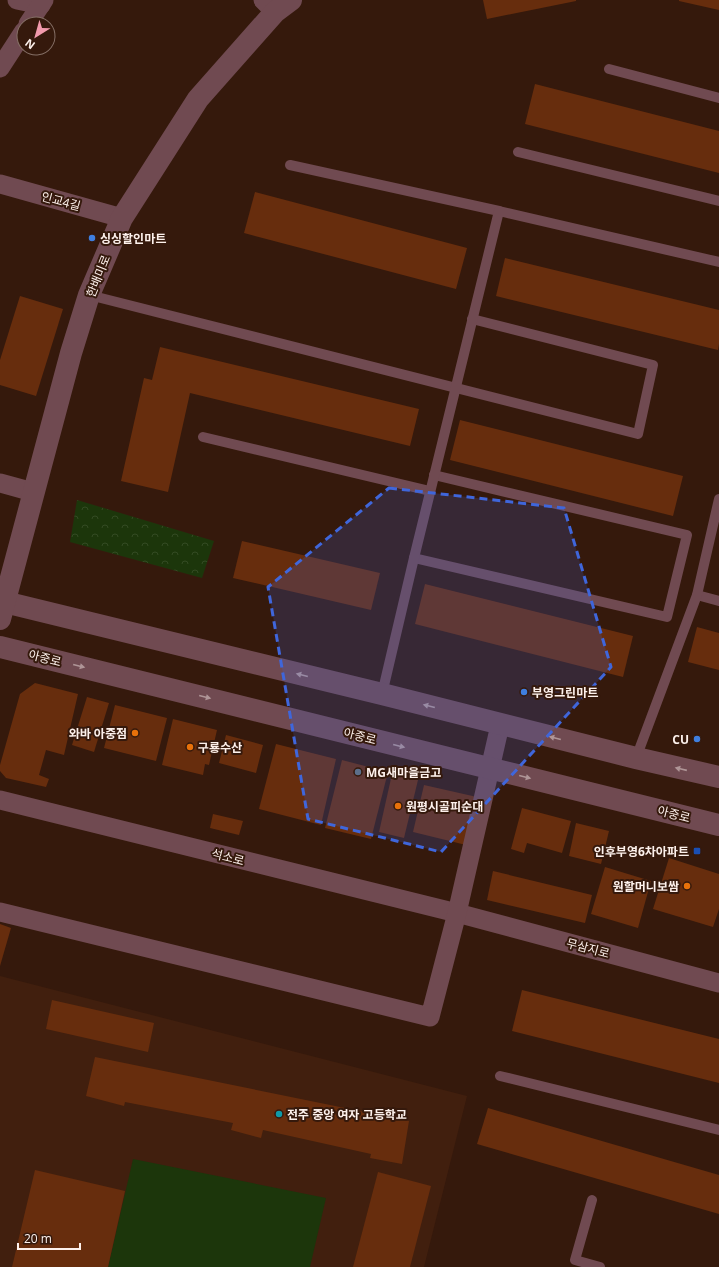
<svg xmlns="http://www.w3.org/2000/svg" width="719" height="1267" font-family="'Open Sans','Noto Sans KR',sans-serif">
	<defs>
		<pattern id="forest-crowns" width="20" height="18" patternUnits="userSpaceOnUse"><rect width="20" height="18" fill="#1c360b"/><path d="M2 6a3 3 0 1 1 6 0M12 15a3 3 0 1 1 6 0" fill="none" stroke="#334a23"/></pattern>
	</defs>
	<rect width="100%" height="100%" fill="#35190c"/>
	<!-- built -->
	<path fill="#411f0e" d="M0 976 467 1096 424 1267H0Z"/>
	<!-- grass -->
	<path fill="#1c360b" d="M133 1159 326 1198 310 1267H108Z"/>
	<!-- forest -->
	<path fill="url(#forest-crowns)" d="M77 500 214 541 202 578 70 542Z"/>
	<!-- building -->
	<g fill="#672d0d">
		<path d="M483 0H576V1L487 19Z"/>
		<path d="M679 0H719V10L679 1Z"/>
		<path d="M535 84 719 131V173L525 124Z"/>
		<path d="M255 192 467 248 456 289 244 233Z"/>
		<path d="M505 258 719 310V344L718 350 496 296Z"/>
		<path d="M20 296 63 309 36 396 0 385V360Z"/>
		<path d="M160 347 419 409 410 446 190 393 168 492 121 481 144 378 152 380Z"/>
		<path d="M460 420 683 476 673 516 450 460Z"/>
		<path d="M242 541 380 573 371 610 233 578Z"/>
		<path d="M425 584 633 636 623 677 415 624Z"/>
		<path d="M697 627 719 633V670L688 662Z"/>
		<path d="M35 683 78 694 64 755 46 750 39 775 49 779 46 787 6 778 0 771V765L20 694Z"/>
		<path d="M87 697 109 703 94 752 72 745Z"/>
		<path d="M115 705 167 718 156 761 104 748Z"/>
		<path d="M173 719 217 730 209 765 205 764 203 775 162 765Z"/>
		<path d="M226 735 263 745 256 773 219 763Z"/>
		<path d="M276 744 336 759 321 825 259 809Z"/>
		<path d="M342 760 388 772 371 839 325 828Z"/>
		<path d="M392 774 418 780 404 838 379 832Z"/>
		<path d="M424 785 477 797 466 845 413 832Z"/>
		<path d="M522 808 571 821 562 853 527 843 524 853 511 849Z"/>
		<path d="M213 814 243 821 239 835 210 828Z"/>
		<path d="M576 823 609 831 601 864 569 856Z"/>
		<path d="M669 858 719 874V909L713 927 653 909Z"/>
		<path d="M605 867 651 881 638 928 591 914Z"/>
		<path d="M493 871 592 895 585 923 487 900Z"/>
		<path d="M0 924 11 928 0 966Z"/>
		<path d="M522 990 719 1039V1083L512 1031Z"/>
		<path d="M52 1000 154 1023 148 1052 46 1029Z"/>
		<path d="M95 1057 409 1121 402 1164 370 1158 371 1154 263 1130 261 1138 231 1130 233 1123 125 1102 124 1106 86 1096Z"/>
		<path d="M488 1108 719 1175V1214L477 1144Z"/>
		<path d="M35 1170 125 1191 108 1267H12Z"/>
		<path d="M378 1172 431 1186 410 1267H353Z"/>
	</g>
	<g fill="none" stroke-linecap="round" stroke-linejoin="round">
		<!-- service -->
		<g stroke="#704a51" stroke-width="10">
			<path d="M609 69 719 98"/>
			<path d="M518 152 719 201"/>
			<path d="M290 165 499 211"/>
			<path d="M89 295 638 434 653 365 472 319"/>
			<path d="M203 437 430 491"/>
			<path d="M414 558 667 617 687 535 434 475"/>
			<path d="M697 595 719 601"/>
			<path d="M382 694 414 558 499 211 719 262"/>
			<path d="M636 758 697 595 719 499"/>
			<path d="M500 1076 719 1130"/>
			<path d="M592 1200 575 1260 600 1267"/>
		</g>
		<!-- minor -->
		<g stroke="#704a51" stroke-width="19">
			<path d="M17 0 41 5"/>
			<path d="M263 0 275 12"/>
			<path d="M28 24 44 0"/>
			<path d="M0 68 24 31"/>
			<path d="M0 184 122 218"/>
			<path d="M0 483 33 492"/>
			<path d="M0 800 457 913 719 983"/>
			<path d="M0 912 430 1017 457 913 500 725"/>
		</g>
		<!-- tertiary -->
		<g stroke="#704a51" stroke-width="22">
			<path d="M0 601 382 694 636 758 719 777"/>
			<path d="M0 619 71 353 89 295 122 218 198 99 275 12 291 0"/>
			<path d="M0 647 719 825"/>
		</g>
	</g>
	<!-- one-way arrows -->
	<defs><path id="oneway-solid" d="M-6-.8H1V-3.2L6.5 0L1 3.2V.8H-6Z"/></defs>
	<g fill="#af9597">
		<use href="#oneway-solid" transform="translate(79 666) rotate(14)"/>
		<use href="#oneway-solid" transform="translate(302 675) rotate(-166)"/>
		<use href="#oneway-solid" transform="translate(205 697) rotate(14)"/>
		<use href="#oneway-solid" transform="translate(429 706) rotate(-166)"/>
		<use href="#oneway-solid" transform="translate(555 738) rotate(-166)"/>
		<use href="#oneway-solid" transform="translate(399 746) rotate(14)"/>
		<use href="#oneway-solid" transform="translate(681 769) rotate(-167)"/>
		<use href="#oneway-solid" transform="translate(525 777) rotate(14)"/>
	</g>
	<!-- marked area -->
	<path fill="#3f66db" fill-opacity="0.2" stroke="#3f66db" stroke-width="3" stroke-dasharray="8 5" stroke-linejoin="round" d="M389 488 564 508 611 667 441 852 308 819 268 587Z"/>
	<!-- markers -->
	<g fill="#3f7fe0" stroke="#35190c" stroke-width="1.5">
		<circle cx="92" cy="238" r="4"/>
		<circle cx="524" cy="692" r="4"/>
		<circle cx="697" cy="739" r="4"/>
	</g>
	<g fill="#e8710a" stroke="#35190c" stroke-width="1.5">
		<circle cx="135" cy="733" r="4"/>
		<circle cx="190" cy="747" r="4"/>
		<circle cx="398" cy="806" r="4"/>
		<circle cx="687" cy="886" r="4"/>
	</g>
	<circle fill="#5c6f8a" stroke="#35190c" stroke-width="1.5" cx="358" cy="772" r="4"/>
	<rect fill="#1a4fb4" stroke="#35190c" stroke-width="1.5" x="693" y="847" width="8" height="8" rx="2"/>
	<circle fill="#0f9aa8" stroke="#35190c" stroke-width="1.5" cx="279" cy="1114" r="4"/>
	<g text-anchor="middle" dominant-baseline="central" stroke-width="4" stroke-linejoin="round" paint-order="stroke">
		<!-- street labels -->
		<g font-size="12" fill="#fdf1ec" stroke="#35190c">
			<text transform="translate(61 201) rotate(15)">인교4길</text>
			<text transform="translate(98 276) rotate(-68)">한배미로</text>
			<text transform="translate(45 658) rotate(14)">아중로</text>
			<text transform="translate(360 736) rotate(14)">아중로</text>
			<text transform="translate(674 814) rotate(14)">아중로</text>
			<text transform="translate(228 857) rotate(14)">석소로</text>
			<text transform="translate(588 948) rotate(15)">무삼지로</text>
		</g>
		<!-- poi labels -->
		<g font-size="12" font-weight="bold" fill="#fdf1ec" stroke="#35190c" text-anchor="start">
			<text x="100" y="238">싱싱할인마트</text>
			<text x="532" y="692">부영그린마트</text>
			<text x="127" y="733" text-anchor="end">와바 아중점</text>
			<text x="689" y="739" text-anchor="end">CU</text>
			<text x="198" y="747">구룡수산</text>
			<text x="366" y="772">MG새마을금고</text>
			<text x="406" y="806">원평시골피순대</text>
			<text x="689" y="851" text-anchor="end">인후부영6차아파트</text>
			<text x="679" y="886" text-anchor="end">원할머니보쌈</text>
			<text x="287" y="1114">전주 중앙 여자 고등학교</text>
		</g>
	</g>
	<!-- north arrow -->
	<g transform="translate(36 36) rotate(217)"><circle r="19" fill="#35190c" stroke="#856f66"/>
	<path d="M0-3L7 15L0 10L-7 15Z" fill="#f29aac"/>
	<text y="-6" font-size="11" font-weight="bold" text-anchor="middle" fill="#fdf1ec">N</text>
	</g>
	<!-- scale -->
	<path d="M18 1243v6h62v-6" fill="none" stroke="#fdf1ec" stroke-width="2"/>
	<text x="24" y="1243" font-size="12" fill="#fdf1ec" stroke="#35190c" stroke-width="3" paint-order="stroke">20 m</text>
</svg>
